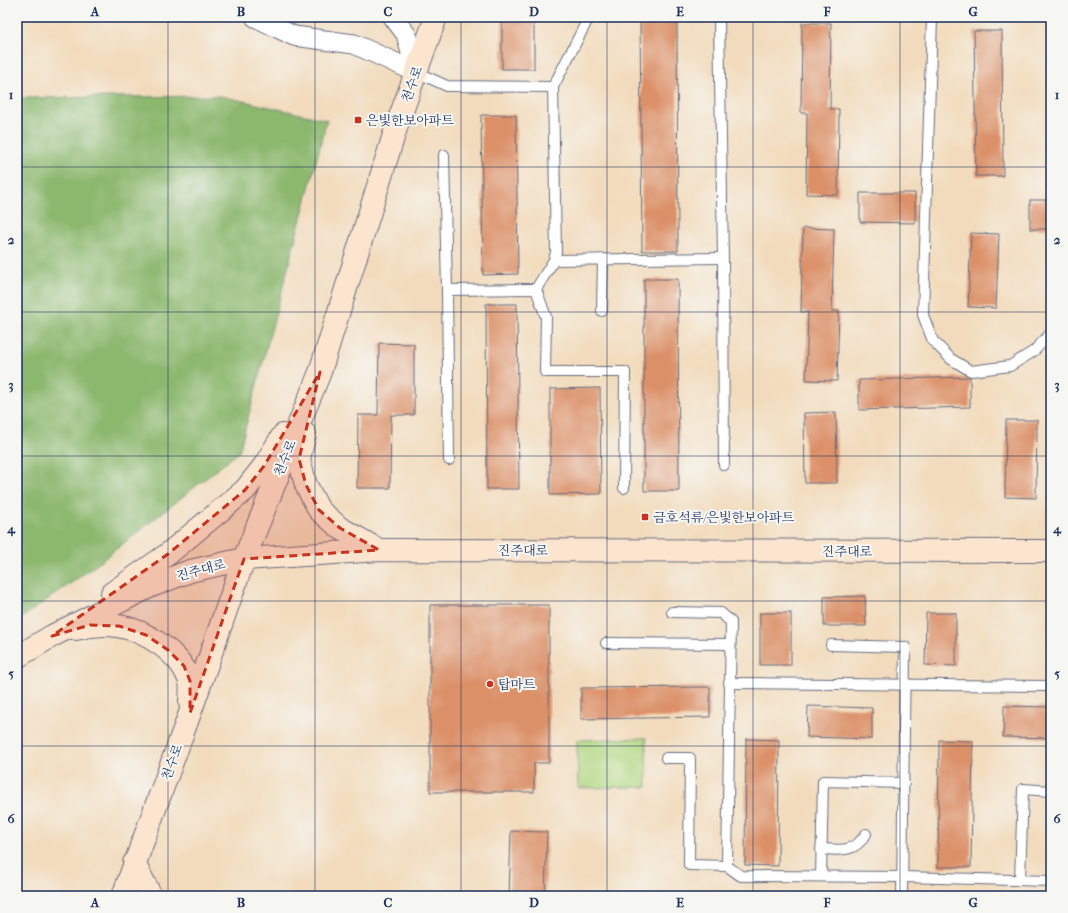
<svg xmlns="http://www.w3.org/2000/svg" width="1068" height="913" font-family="'IM FELL French Canon','Noto Serif KR',serif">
	<rect width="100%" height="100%" fill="#f6f6f2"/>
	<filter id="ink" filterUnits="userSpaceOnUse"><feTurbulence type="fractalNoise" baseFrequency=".025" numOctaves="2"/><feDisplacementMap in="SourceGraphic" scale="8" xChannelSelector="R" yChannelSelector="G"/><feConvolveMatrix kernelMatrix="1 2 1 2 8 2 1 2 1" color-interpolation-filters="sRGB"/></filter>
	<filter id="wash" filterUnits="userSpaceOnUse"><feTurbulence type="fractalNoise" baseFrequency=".012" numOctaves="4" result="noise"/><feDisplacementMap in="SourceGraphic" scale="16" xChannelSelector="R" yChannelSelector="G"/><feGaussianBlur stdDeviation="0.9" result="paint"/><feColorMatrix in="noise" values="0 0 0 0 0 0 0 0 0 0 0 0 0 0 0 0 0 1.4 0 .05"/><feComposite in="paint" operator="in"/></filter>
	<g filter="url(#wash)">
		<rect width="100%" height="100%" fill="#f2dbbc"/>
		<!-- green -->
		<path fill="#b1d780" stroke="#66836f" d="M646 738 647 787 578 788 577 740Z"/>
		<!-- forest -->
		<path fill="#8cb86e" stroke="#547466" d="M221 96 327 120 239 452 91 569 17 621V98Z"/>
		<g id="blocks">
			<!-- building -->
			<g fill="#db9067">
				<rect x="502" y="17" width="32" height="52"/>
				<path d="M640 17H677L678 251H642Z"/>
				<path d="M802 23H831L830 109H839L838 195 806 194 807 113H801Z"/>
				<path d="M974 31H1002L1003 176H976Z"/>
				<path d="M481 115H516L518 274 483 275Z"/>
				<path d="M860 193H915V223L860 222Z"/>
				<rect x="1030" y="200" width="21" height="29"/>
				<path d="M803 228 834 229 832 311H839L837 381 806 380 808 312H801Z"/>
				<path d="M971 233 999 234 996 308 968 307Z"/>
				<path d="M644 279H678L679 491H644Z"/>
				<path d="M486 304H517L519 489H487Z"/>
				<path d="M379 343 414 344V415H391L390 488H357L358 415H378Z"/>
				<path d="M970 377V407L859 410V380Z"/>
				<path d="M600 388 601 494 550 495V389Z"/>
				<path d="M836 412 837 483H805L804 413Z"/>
				<path d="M1006 420H1037L1036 498 1005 497Z"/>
				<path d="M865 596 866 626H824V597Z"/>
				<path d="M430 605H549V763H534V792H430Z"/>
				<rect x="760" y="613" width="31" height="52"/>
				<path d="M926 613H956V666L925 665Z"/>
				<path d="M710 687V717L581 719V688Z"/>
				<path d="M808 706 872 708V739L807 737Z"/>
				<path d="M1004 706 1051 707V738L1003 737Z"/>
				<path d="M746 739 779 740 778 866 745 865Z"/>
				<path d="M939 740 973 741 971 867H938Z"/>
				<path d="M511 831 547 832 545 896H509Z"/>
			</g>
		</g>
	</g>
	<g filter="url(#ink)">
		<use href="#blocks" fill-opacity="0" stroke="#666b7f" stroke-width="1"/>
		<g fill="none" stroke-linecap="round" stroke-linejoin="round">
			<defs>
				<g id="lane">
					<path d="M589 17 553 87 556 252 554 260 536 289 546 317 545 372H625L624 488"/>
					<path d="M719 17 723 258 724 465"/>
					<path d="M932 17 923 315 933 341 951 359 971 371 1010 366 1034 351 1051 333"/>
					<path d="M416 72 447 86 553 87"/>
					<path d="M444 155 447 290 449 460"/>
					<path d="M554 260 723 258"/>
					<path d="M447 290 536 289"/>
					<path d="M602 311 603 259"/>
					<path d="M672 612 721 613 731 622 727 866"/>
					<path d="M606 643 730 644"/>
					<path d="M831 645 905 647 902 896"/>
					<path d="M729 683 1051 686"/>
					<path d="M666 758H690L689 865 727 866 741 876 903 877 1051 881"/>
					<path d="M821 849C841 850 854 853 866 834"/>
					<path d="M821 876 823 781 904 783"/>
					<path d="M1020 880 1023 789 1051 791"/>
				</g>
				<g id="street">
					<path d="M255 17 294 36 354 44 416 72"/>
					<path d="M393 17 406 34 416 72"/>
				</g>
				<g id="secondary">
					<path d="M305 434 299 459 306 485 319 510 340 528 379 550"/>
					<path d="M112 593 168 554 245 490 264 466 283 435"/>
					<path d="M76 629C90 625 104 624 118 626 145 630 180 653 189 679 192 686 190 696 190 703"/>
					<path d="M17 657 52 636 151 586 190 571 244 559 379 550 1051 551"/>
					<path d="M134 863 151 896"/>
					<path d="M123 896 190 713 244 559 320 372 397 125 436 17"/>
				</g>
			</defs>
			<!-- lane casing -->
			<use href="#lane" stroke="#666b7f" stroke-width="12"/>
			<!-- street casing -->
			<use href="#street" stroke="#666b7f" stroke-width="21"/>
			<!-- secondary casing -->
			<use href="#secondary" stroke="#666b7f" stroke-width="24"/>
			<!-- lane -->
			<use href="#lane" stroke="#fff" stroke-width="10"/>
			<!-- street -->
			<use href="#street" stroke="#fff" stroke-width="19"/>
			<!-- secondary -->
			<use href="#secondary" stroke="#fce5cf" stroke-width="22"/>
		</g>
	</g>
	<!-- marked area -->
	<path fill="#c8321e" fill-opacity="0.2" stroke="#c8321e" stroke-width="3" stroke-dasharray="8 5" stroke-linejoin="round" d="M320 372 299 459 306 485 319 510 340 528 379 550 244 559 190 713V681L184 666 168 650 146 635 119 626 90 625 52 636 168 554 245 490 264 466Z"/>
	<!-- grid -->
	<path fill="none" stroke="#1b2f5e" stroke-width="1" stroke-opacity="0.55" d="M168 17V896M315 17V896M461 17V896M607 17V896M753 17V896M900 17V896M17 167H1051M17 312H1051M17 456H1051M17 601H1051M17 746H1051"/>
	<!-- markers -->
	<g fill="#c8321e" stroke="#f6f6f2" stroke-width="1.5">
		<rect x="354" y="116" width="8" height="8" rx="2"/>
		<rect x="641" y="513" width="8" height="8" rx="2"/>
		<circle cx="490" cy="684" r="4"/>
	</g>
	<g text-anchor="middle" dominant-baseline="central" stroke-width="4" stroke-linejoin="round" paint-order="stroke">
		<!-- street labels -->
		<g font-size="13" fill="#1b2f5e" stroke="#f6f6f2">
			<text transform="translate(412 84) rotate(-70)">천수로</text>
			<text transform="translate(285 458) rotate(-68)">천수로</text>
			<text x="523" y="550">진주대로</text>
			<text x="847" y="551">진주대로</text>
			<text transform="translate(201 570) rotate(-15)">진주대로</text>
			<text transform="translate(172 762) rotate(-70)">천수로</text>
		</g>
		<!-- poi labels -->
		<g font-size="13" fill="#1b2f5e" stroke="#f6f6f2" text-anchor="start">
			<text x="366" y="120">은빛한보아파트</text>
			<text x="653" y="517">금호석류/은빛한보아파트</text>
			<text x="498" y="684">탑마트</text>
		</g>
	</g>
	<!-- margin -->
	<rect width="1068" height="913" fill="none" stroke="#f6f6f2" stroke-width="44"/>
	<rect x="22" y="22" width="1024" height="869" fill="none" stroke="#1b2f5e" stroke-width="1.5"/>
	<g font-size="13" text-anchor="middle" font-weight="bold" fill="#1b2f5e">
		<text x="95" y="16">A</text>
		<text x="241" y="16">B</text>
		<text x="388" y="16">C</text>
		<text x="534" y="16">D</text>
		<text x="680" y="16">E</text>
		<text x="827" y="16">F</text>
		<text x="973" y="16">G</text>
		<text x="11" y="99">1</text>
		<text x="1057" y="99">1</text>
		<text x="11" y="244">2</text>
		<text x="1057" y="244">2</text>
		<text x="11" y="389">3</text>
		<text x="1057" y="389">3</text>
		<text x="11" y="533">4</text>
		<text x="1057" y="533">4</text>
		<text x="11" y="678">5</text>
		<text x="1057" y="678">5</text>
		<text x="11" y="823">6</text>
		<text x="1057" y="823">6</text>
		<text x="95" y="907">A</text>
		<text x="241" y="907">B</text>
		<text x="388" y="907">C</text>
		<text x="534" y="907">D</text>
		<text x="680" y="907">E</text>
		<text x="827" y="907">F</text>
		<text x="973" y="907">G</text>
	</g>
</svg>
